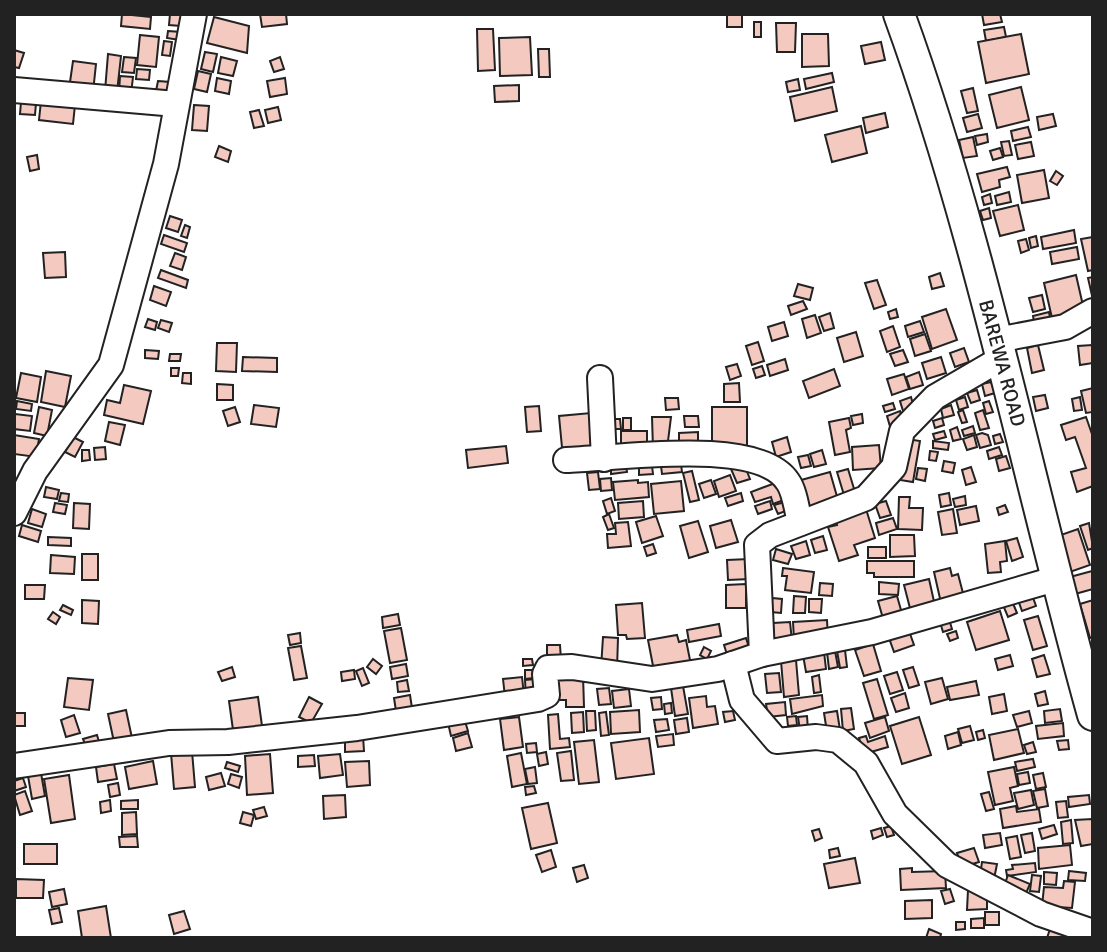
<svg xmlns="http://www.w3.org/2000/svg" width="1107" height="952" font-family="Signika,sans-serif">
	<rect width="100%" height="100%" fill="#fff"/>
	<!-- building -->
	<g fill="#f3c9c0" stroke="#222" stroke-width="2">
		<path d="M122 14 151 17 150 29 121 26Z"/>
		<path d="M170 14H183L181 26 169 25Z"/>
		<path d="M260 14H286L287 24 262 27Z"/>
		<rect x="727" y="14" width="15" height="13"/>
		<path d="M982 14H1000L1002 22 984 25Z"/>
		<path d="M214 17 249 26 247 53 207 43Z"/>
		<rect x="754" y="22" width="7" height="15"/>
		<path d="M776 23H796L795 52H777Z"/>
		<path d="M1004 27 1006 37 986 41 984 30Z"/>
		<path d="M477 29H493L495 70 478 71Z"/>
		<path d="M168 31 181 32 180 40 167 38Z"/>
		<path d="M802 34H828L829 66 802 67Z"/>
		<path d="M1021 34 1029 74 986 83 978 42Z"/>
		<path d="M140 35 159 37 156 67 137 65Z"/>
		<path d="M530 37 532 75 500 76 499 38Z"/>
		<path d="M164 41 172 42 170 56 162 55Z"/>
		<path d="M881 42 885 60 865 64 861 46Z"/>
		<path d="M538 49H549L550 77H539Z"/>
		<path d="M14 50 24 53 19 68 14 67Z"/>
		<path d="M205 52 217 54 213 72 201 69Z"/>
		<path d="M108 54 121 56 117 92 105 91Z"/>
		<path d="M124 57 136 58 134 73 122 72Z"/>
		<path d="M221 57 237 61 233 76 218 73Z"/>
		<path d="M280 57 284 69 274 72 270 61Z"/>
		<path d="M73 61 96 64 93 92 69 89Z"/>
		<path d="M137 69 150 70 149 80 136 79Z"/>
		<path d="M198 71 211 74 207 92 194 89Z"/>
		<path d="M832 73 834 82 806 89 804 79Z"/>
		<path d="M120 76 133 77 131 94 119 93Z"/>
		<path d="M217 78 231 81 229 94 215 91Z"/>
		<path d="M285 78 287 94 270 97 267 81Z"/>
		<path d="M798 79 800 90 788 92 786 82Z"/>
		<path d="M158 81 170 82 169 92 156 91Z"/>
		<path d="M519 85V101L495 102 494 86Z"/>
		<path d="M832 87 837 111 795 121 790 97Z"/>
		<path d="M1021 87 1029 120 997 128 989 95Z"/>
		<path d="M973 88 978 111 967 113 961 91Z"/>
		<path d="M41 101 75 105 73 124 39 120Z"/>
		<path d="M21 102 36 103 35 115 20 114Z"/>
		<path d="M194 105 209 106 207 131 192 130Z"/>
		<path d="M278 107 281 120 268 123 265 110Z"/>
		<path d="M259 110 264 126 254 128 250 112Z"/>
		<path d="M885 113 888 127 866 133 863 118Z"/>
		<path d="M978 114 982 128 967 132 963 118Z"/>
		<path d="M1053 114 1056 126 1039 130 1037 117Z"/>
		<path d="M861 126 867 153 832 162 825 135Z"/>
		<path d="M1028 127 1031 137 1013 141 1011 131Z"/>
		<path d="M987 134 988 142 977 145 975 136Z"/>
		<path d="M973 137 977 156 963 158 959 140Z"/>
		<path d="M1009 141 1012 155 1004 156 1001 142Z"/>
		<path d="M1031 142 1034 156 1018 159 1015 145Z"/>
		<path d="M219 146 231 151 228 162 215 157Z"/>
		<path d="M1000 148 1003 157 993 160 990 151Z"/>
		<path d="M37 155 39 169 30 171 27 157Z"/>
		<path d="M1007 167 1010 177 999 180 1000 187 982 192 977 174Z"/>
		<path d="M1044 170 1049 198 1022 203 1017 175Z"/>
		<path d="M1056 171 1063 176 1057 185 1050 181Z"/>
		<path d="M1009 192 1011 202 997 205 995 196Z"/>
		<path d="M990 194 992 203 984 205 982 197Z"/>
		<path d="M1018 205 1024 230 1000 236 993 211Z"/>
		<path d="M989 208 991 218 983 220 980 211Z"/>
		<path d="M170 216 182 220 178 232 166 228Z"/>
		<path d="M185 225 190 227 187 238 181 236Z"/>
		<path d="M1074 230 1076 243 1043 249 1041 237Z"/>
		<path d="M164 235 187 243 184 252 161 244Z"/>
		<path d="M1036 236 1038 246 1031 248 1029 238Z"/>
		<path d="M1093 237V270L1088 271 1081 239Z"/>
		<path d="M1026 239 1029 250 1021 253 1018 241Z"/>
		<path d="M1077 247 1079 259 1052 264 1050 252Z"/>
		<path d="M65 252 66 277 45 278 43 253Z"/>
		<path d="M175 253 186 257 182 270 170 266Z"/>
		<path d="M161 270 188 280 186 288 158 278Z"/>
		<path d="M940 273 944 286 932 289 929 277Z"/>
		<path d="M1076 275 1084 310 1052 318 1044 283Z"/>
		<path d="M1093 277V300L1088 278Z"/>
		<path d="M877 280 886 305 874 309 865 283Z"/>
		<path d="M798 284 813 288 810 300 794 296Z"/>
		<path d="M154 286 171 292 166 306 150 300Z"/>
		<path d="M1042 295 1045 309 1033 312 1029 298Z"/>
		<path d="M803 301 807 309 791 315 788 306Z"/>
		<path d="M896 309 898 317 890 319 888 312Z"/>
		<path d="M946 309 957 340 932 349 922 317Z"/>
		<path d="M1049 312 1051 323 1035 327 1033 316Z"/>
		<path d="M830 313 834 328 824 331 819 317Z"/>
		<path d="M815 315 821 333 807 338 802 319Z"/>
		<path d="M148 319 157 322 155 330 145 327Z"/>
		<path d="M161 320 172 323 169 332 158 328Z"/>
		<path d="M920 321 924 332 908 337 905 326Z"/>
		<path d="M784 322 788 336 772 341 768 327Z"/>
		<path d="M893 326 900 347 887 352 880 331Z"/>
		<path d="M856 332 863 356 844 362 837 338Z"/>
		<path d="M925 334 931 351 915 356 910 339Z"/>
		<path d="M758 342 764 361 752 365 746 346Z"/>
		<path d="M217 343H237L236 372 216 371Z"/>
		<path d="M1038 345 1044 370 1032 373 1027 348Z"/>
		<path d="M1092 345 1093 363 1080 365 1078 346Z"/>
		<path d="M964 348 969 362 955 367 950 353Z"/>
		<path d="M145 350 159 351 158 359 145 358Z"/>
		<path d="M903 350 908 362 895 366 890 354Z"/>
		<path d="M170 354H181L180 361H169Z"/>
		<path d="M243 357 277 358V372L242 371Z"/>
		<path d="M941 357 946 373 927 379 922 363Z"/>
		<path d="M785 359 788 370 770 376 767 365Z"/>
		<path d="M737 364 741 376 730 380 726 367Z"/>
		<path d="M762 366 765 375 756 378 753 369Z"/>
		<path d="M171 368H179L178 376H171Z"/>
		<path d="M834 369 840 386 809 398 803 381Z"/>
		<path d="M46 371 71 376 65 407 41 402Z"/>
		<path d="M919 372 923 385 910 389 906 377Z"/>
		<path d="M21 373 41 377 37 402 16 398Z"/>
		<path d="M183 373H191V384L182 383Z"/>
		<path d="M904 374 909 389 892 395 887 379Z"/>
		<path d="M991 382 995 393 985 396 982 384Z"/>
		<path d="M739 383 740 402H724V384Z"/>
		<path d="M217 384 233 385V400H217Z"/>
		<path d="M124 385 151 391 143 424 104 415 107 400 120 403Z"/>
		<path d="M1093 388V412L1086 413 1081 391Z"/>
		<path d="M977 390 980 400 971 403 967 393Z"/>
		<path d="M1045 395 1048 408 1036 411 1033 397Z"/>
		<path d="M911 397 915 411 904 414 900 401Z"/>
		<path d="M965 397 968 407 959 410 956 400Z"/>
		<path d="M1080 397 1082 410 1074 411 1072 399Z"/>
		<path d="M665 398H678L679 409 666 410Z"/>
		<path d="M17 401 32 404 31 411 16 409Z"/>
		<path d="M989 401 993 412 986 414 983 403Z"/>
		<path d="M893 403 895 409 885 412 883 406Z"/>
		<path d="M254 405 279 408 276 427 251 424Z"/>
		<path d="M951 405 954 415 943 418 941 409Z"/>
		<path d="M539 406 541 431 527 432 525 407Z"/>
		<path d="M39 407 52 410 47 436 34 433Z"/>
		<path d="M235 407 240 422 228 426 223 411Z"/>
		<rect x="712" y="407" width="35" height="40"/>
		<path d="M963 410 967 422 962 423 958 412Z"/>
		<path d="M983 410 989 428 980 430 975 413Z"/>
		<path d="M900 411 904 425 891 430 887 416Z"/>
		<path d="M591 413 594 454 563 458 559 416Z"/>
		<path d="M15 414 32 416 30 431 14 429Z"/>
		<path d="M862 414 863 423 853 425 851 416Z"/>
		<path d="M684 416H698L699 427H685Z"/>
		<path d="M652 417H671L667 449H653Z"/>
		<path d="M1086 417 1093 437V486L1077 492 1071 472 1086 468 1075 437 1066 440 1061 425Z"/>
		<rect x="623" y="418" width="8" height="12"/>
		<path d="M849 418 851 428 846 430 850 452 835 455 829 422Z"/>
		<path d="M942 418 944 425 935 428 933 421Z"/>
		<path d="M611 419H620L621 429H611Z"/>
		<path d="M109 422 125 425 120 445 105 441Z"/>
		<path d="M973 426 975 433 964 436 962 430Z"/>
		<path d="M957 427 961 439 953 441 950 430Z"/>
		<rect x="621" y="431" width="26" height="22"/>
		<path d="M944 431 946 437 935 440 933 434Z"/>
		<path d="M698 432V448H679V433Z"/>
		<path d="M982 433 988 435 991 445 980 448 976 435Z"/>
		<path d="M1000 434 1003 442 995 444 993 436Z"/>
		<path d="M14 435 39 439 36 457 14 454Z"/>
		<path d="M974 435 977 447 967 450 963 439Z"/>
		<path d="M73 437 83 442 75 457 65 452Z"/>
		<path d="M787 437 791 452 776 457 772 442Z"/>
		<path d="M907 439 920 441 913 482 900 480Z"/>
		<path d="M933 441 949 443 948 450 933 448Z"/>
		<path d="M879 445 881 468 853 470 852 447Z"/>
		<path d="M506 446 508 463 468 468 466 450Z"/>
		<path d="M105 447 106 459 95 460 94 448Z"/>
		<path d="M999 447 1002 455 989 459 987 451Z"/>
		<path d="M82 450H89L90 460 82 461Z"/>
		<path d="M822 450 826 464 814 467 810 454Z"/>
		<path d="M930 451 938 452 936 461 929 460Z"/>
		<path d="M808 455 811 466 801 468 798 457Z"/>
		<path d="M1006 456 1010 468 999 471 996 459Z"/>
		<path d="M944 461 955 463 953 473 942 471Z"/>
		<path d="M681 464 682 472 662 474 661 466Z"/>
		<path d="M744 464 750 479 737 483 731 469Z"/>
		<path d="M626 466 627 472 611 474V468Z"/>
		<path d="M652 466 653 474 639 475V467Z"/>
		<path d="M971 467 976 482 966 485 962 470Z"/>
		<path d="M918 468 927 469 925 481 916 479Z"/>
		<path d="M848 469 855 492 844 495 837 472Z"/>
		<path d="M692 471 699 500 690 502 683 473Z"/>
		<path d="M598 472 600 489 589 490 587 473Z"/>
		<path d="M830 472 838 500 802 510 794 482Z"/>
		<path d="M730 475 736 491 719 497 714 481Z"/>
		<path d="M611 478 612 490 601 491 600 479Z"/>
		<path d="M638 480V483L648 482 649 497 615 500 613 482Z"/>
		<path d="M711 480 716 494 704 498 699 484Z"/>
		<path d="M681 481 684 511 654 514 651 484Z"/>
		<path d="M778 482 784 500 773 504 771 497 755 502 751 492Z"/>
		<path d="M46 487 59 490 57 499 44 497Z"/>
		<path d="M61 493 69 494 68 502 59 501Z"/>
		<path d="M741 493 743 501 728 506 725 498Z"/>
		<path d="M949 493 951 505 941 507 939 495Z"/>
		<path d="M965 496 966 505 955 507 953 499Z"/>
		<path d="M899 497H910L909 508H923L922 530 898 529Z"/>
		<path d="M611 498 615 511 607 514 603 501Z"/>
		<path d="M643 501 644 517 619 519 618 503Z"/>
		<path d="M770 501 772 509 758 514 755 506Z"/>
		<path d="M886 501 891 515 880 518 875 504Z"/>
		<path d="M785 502 788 510 778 514 774 505Z"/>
		<path d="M55 503 67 505 65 514 53 512Z"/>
		<path d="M74 503 90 504 89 529 73 528Z"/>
		<path d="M1005 505 1008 512 999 515 997 508Z"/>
		<path d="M976 506 979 521 960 525 957 510Z"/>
		<path d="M32 509 46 514 42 527 28 523Z"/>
		<path d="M866 509 875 538 854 545 858 555 839 561 828 527 837 525 835 519Z"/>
		<path d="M953 509 957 533 942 535 938 512Z"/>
		<path d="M609 514 614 528 608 530 603 517Z"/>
		<path d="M656 516 663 536 642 543 636 522Z"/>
		<path d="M893 518 897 529 879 535 876 523Z"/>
		<path d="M731 520 738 542 716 548 710 526Z"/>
		<path d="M698 521 708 552 689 558 680 526Z"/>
		<path d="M628 522 631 546 608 548 607 534H616L615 523Z"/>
		<path d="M1089 523 1093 548 1088 550 1080 526Z"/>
		<path d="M22 525 41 531 38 542 19 536Z"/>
		<path d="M1078 529 1090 565 1067 573 1055 537Z"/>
		<path d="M890 535H914L915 556 890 557Z"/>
		<path d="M823 536 827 550 815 553 811 540Z"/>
		<path d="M48 537 71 538V546L48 545Z"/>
		<path d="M1017 538 1023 557 1012 561 1006 541Z"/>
		<path d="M806 541 810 555 796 559 791 546Z"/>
		<path d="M1005 541 1007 561 1000 562 1001 572 988 573 985 544Z"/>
		<path d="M653 544 656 553 647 556 644 547Z"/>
		<rect x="868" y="547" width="18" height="11"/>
		<path d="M776 549 792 554 788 564 773 560Z"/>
		<rect x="82" y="554" width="16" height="26"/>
		<path d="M51 555 75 557 74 574 50 573Z"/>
		<path d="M749 559 750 579 728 580 727 560Z"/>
		<path d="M867 561H914V577H874V573H867Z"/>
		<path d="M783 568 814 572 811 593 785 590 787 576H782Z"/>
		<path d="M950 568 952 576 958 574 964 597 941 603 934 572Z"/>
		<path d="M1092 571 1093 589 1075 594 1070 577Z"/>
		<path d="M929 579 935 606 911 612 904 585Z"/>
		<path d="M879 582 899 584 898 595 879 594Z"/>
		<path d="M820 583 833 584 832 596 819 595Z"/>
		<path d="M746 584V608H726V585Z"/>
		<path d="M25 585H45L44 599H25Z"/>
		<path d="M1031 592 1036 606 1022 611 1017 597Z"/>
		<path d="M794 596 806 597 805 613H793Z"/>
		<path d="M897 596 903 617 884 622 878 601Z"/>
		<path d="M772 598 782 599 781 613 771 612Z"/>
		<path d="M809 599H822L821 613 809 612Z"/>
		<path d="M82 600 99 601 98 624 82 623Z"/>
		<path d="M1093 600V637L1090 638 1080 604Z"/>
		<path d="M1012 601 1017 613 1008 617 1003 605Z"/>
		<path d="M642 603 645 638 627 639 626 635H618L616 605Z"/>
		<path d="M63 605 73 610 71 615 60 610Z"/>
		<path d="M1000 611 1009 640 976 650 967 622Z"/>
		<path d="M53 612 60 617 56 624 48 619Z"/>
		<path d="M398 614 400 625 383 628 382 617Z"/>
		<path d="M1038 616 1047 646 1033 650 1024 620Z"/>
		<path d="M949 619 952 629 943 632 940 622Z"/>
		<path d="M827 620 828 638 794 640 793 622Z"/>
		<path d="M790 622 792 641 774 642 773 623Z"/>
		<path d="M719 624 721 636 689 642 687 630Z"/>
		<path d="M401 628 407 660 390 663 384 631Z"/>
		<path d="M909 631 914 645 894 652 889 638Z"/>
		<path d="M956 631 958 638 950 641 947 634Z"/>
		<path d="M300 633 301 643 290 645 288 635Z"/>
		<path d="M677 635 679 642 686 640 691 665 654 671 648 640Z"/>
		<path d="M603 637 618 638 617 669 601 668Z"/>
		<path d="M746 638 751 654 729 661 724 645Z"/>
		<path d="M873 644 881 671 864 676 855 650Z"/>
		<path d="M547 645H560L561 660H547Z"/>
		<path d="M301 646 307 678 294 680 288 648Z"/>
		<path d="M704 647 711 651 707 659 700 655Z"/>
		<path d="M845 650 847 667 840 668 837 651Z"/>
		<path d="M835 651 838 667 829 669 827 652Z"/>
		<path d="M824 652 826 669 806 672 803 655Z"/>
		<path d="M1010 655 1013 666 998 670 995 659Z"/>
		<path d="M1044 655 1050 674 1037 677 1032 659Z"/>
		<path d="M373 659 382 666 376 674 367 667Z"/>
		<path d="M523 659H532L533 665 523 666Z"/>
		<path d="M796 660 799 695 784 697 781 661Z"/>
		<path d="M406 664 408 676 392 679 390 667Z"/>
		<path d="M232 667 235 677 222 681 218 672Z"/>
		<path d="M913 667 919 685 909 688 903 670Z"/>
		<path d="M363 668 369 683 362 686 356 671Z"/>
		<path d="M354 670 355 679 342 681 341 672Z"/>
		<path d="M525 670H533L534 678 525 679Z"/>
		<path d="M897 672 903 690 890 694 884 676Z"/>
		<path d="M779 673 781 692 767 693 765 674Z"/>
		<path d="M583 675 584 707H566V700H555L554 676Z"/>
		<path d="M819 675 821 692 814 693 812 677Z"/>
		<path d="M522 677 524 695 505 697 503 679Z"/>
		<path d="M68 678 93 680 89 710 64 707Z"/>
		<path d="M942 678 948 699 931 704 925 682Z"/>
		<path d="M535 679 537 697 526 698 525 680Z"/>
		<path d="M877 679 888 715 874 719 863 683Z"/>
		<path d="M407 680 409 691 398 692 397 682Z"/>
		<path d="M976 681 979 695 950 700 947 687Z"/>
		<path d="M683 686 688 714 675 716 671 688Z"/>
		<path d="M609 688 611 704 599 705 597 689Z"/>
		<path d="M629 689 631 706 614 708 612 691Z"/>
		<path d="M1045 691 1048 704 1038 706 1035 694Z"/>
		<path d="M905 693 909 708 896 712 891 698Z"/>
		<path d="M1004 694 1007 711 992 714 989 697Z"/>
		<path d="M410 695 412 708 396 711 394 698Z"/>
		<path d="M822 695 823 706 792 714 790 699Z"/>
		<path d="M706 696 707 707 715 706 718 724 693 728 689 698Z"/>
		<path d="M258 697 263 733 234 737 229 701Z"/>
		<path d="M309 697 322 704 311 723 299 717Z"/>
		<path d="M661 697 662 709 653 710 651 698Z"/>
		<path d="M785 702 786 715 768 717 766 704Z"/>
		<path d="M671 703 672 713 665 714 664 704Z"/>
		<path d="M851 708 854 729 843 731 841 709Z"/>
		<path d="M1060 709 1062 721 1045 723 1044 711Z"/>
		<path d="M126 710 132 738 114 742 108 714Z"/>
		<path d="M639 710 640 732 611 734 610 712Z"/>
		<path d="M586 711H595L596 730 587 731Z"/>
		<path d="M733 711 735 720 725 722 723 712Z"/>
		<path d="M837 711 840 730 827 732 824 713Z"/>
		<path d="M1029 711 1032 723 1017 727 1013 715Z"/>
		<path d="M583 712 584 732 572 733 571 713Z"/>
		<path d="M606 712 609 735 601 736 599 713Z"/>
		<rect x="14" y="713" width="11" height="13"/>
		<path d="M558 714 560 739 569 738 570 747 550 749 548 715Z"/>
		<path d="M74 715 80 733 66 737 61 720Z"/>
		<path d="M796 716 797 725 788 726 787 717Z"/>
		<path d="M807 716 808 730 800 731 798 717Z"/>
		<path d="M519 717 523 747 504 750 500 719Z"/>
		<path d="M885 717 889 731 870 738 865 723Z"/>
		<path d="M919 717 931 755 902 764 890 726Z"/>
		<path d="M464 718 468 731 451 736 448 723Z"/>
		<path d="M687 718 689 732 676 734 674 720Z"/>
		<path d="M667 719 669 730 656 732 654 720Z"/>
		<path d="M1063 723 1064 736 1038 739 1036 726Z"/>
		<path d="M970 726 974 740 962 743 958 729Z"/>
		<path d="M1018 729 1024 753 994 760 989 735Z"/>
		<path d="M983 730 985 738 978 740 976 732Z"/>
		<path d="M958 732 961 745 948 749 945 736Z"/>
		<path d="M468 733 472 747 456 751 453 738Z"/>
		<path d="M673 734 674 745 658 747 656 736Z"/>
		<path d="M97 735 100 745 87 749 83 739Z"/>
		<path d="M363 736 364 751 345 752V737Z"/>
		<path d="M866 736 868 742 885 736 888 747 864 754 859 738Z"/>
		<path d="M649 738 654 774 616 779 611 743Z"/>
		<path d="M594 740 599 782 579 784 574 742Z"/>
		<path d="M1068 740 1069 749 1059 750 1057 741Z"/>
		<path d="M1033 742 1036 752 1027 754 1024 745Z"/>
		<path d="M536 743 537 752 527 753 526 744Z"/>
		<path d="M192 751 195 787 174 789 171 753Z"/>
		<path d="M571 751 574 780 561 781 557 753Z"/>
		<path d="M546 752 548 764 539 766 537 754Z"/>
		<path d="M521 753 527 784 512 787 507 756Z"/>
		<path d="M270 754 273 793 247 795 245 756Z"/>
		<path d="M340 754 343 775 320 778 318 756Z"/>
		<path d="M314 755 315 766 298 767V756Z"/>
		<path d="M1033 759 1035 767 1017 771 1015 762Z"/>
		<path d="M153 761 157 784 129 789 125 767Z"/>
		<path d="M369 761 370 785 347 787 345 762Z"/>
		<path d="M227 762 240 766 238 772 225 768Z"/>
		<path d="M114 764 117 779 98 782 96 767Z"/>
		<path d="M535 767 537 783 528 784 525 769Z"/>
		<path d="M1014 767 1018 786 1010 788 1013 801 995 805 988 772Z"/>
		<path d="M1028 772 1030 783 1019 785 1017 774Z"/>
		<path d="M41 773 45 796 32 799 28 776Z"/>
		<path d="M221 773 225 786 209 790 206 777Z"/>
		<path d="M1043 773 1046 787 1036 789 1033 775Z"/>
		<path d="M231 774 242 777 239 788 228 784Z"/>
		<path d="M69 775 75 819 51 823 44 779Z"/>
		<path d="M23 778 26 787 14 791V781Z"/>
		<path d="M118 783 120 795 110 797 108 785Z"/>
		<path d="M534 786 536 793 526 795 525 787Z"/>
		<path d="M1045 789 1048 806 1037 808 1033 791Z"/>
		<path d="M1031 790 1034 805 1018 809 1014 793Z"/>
		<path d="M25 791 32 811 20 815 14 795Z"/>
		<path d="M989 792 994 809 986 811 981 794Z"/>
		<path d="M345 795 346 817 324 819 323 796Z"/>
		<path d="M1089 795 1090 804 1069 807 1068 797Z"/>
		<path d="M110 800 111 811 101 813 100 802Z"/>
		<path d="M138 800V809H121V801Z"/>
		<path d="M1066 801 1068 817 1058 818 1056 802Z"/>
		<path d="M548 803 557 843 531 849 522 808Z"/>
		<path d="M1016 806 1017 812 1039 809 1041 822 1003 828 1000 809Z"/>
		<path d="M264 807 267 816 256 819 253 810Z"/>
		<path d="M136 812 137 834 122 835V813Z"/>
		<path d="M243 812 254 815 251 826 240 823Z"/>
		<path d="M1092 819 1093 844 1081 846 1075 820Z"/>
		<path d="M1071 820 1073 843 1063 844 1061 822Z"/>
		<path d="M1054 825 1057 834 1042 839 1039 829Z"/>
		<path d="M891 826 894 835 887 837 884 828Z"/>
		<path d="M881 828 883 835 873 839 871 831Z"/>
		<path d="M819 829 822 838 815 841 812 831Z"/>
		<path d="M1000 833 1002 845 985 848 983 835Z"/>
		<path d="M1032 833 1035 851 1025 853 1021 835Z"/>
		<path d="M137 836 138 847H120L119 837Z"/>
		<path d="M1017 836 1021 857 1010 859 1006 838Z"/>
		<rect x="24" y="844" width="33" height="20"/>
		<path d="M1070 845 1072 865 1039 869 1038 848Z"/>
		<path d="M838 848 840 856 830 858 829 850Z"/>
		<path d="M974 848 979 862 962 867 957 853Z"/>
		<path d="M551 850 556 867 542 872 536 855Z"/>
		<path d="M855 858 860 883 829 888 824 864Z"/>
		<path d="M982 862 997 864 994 879 980 876Z"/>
		<path d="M1035 863 1036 872 1007 876 1006 870 1013 869 1012 865Z"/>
		<path d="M584 865 588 878 577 882 573 868Z"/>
		<path d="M912 868V872L945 871 946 888 901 890 900 869Z"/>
		<path d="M1069 871 1086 873 1085 881 1068 880Z"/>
		<path d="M1044 872 1057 873 1056 885 1044 884Z"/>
		<path d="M1008 875 1030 884 1024 898 1003 889Z"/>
		<path d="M1032 875 1041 876 1039 892 1030 891Z"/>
		<path d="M16 879 44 880 43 898H16Z"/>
		<path d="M1064 881 1075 882 1072 908 1042 906 1044 887 1063 888Z"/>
		<path d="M64 889 67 904 52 907 49 892Z"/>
		<path d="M950 889 954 901 945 904 941 891Z"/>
		<path d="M968 890H987V909L967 910Z"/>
		<path d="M932 900V918L905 919V901Z"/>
		<path d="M106 906 111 938H82L78 911Z"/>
		<path d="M59 908 62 922 52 924 49 910Z"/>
		<path d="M184 911 190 929 174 934 169 915Z"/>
		<rect x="985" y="912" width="14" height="13"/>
		<path d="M984 918V928H971V919Z"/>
		<path d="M956 922H965V929L956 930Z"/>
		<path d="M1051 926 1073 934 1072 938H1047Z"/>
		<path d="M929 929 941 934 940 938H926Z"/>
	</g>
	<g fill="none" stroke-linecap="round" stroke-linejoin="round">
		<defs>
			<g id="minor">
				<path d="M14 90 176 104"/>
				<path d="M997 340 1065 327 1093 311"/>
				<path d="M600 378 604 459"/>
				<path d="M566 460C615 459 759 436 788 482 795 492 797 511 800 523"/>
				<path d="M14 513 35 471 111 365 166 164 194 14"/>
				<path d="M762 654 757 545 770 535 866 498 894 467 902 431 935 397 1002 358"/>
				<path d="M733 664 742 700 777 741 816 737 838 740 866 763 895 814 947 865 1041 914 1093 932"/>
				<path d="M14 766 169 743 228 742 357 728 538 699 547 695 545 674 548 668 572 667 652 679 718 669 762 654 872 632 1055 579"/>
			</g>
			<path id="major" d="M899 14C982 242 1028 482 1093 715"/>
		</defs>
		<!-- minor casing -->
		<use href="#minor" stroke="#222" stroke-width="28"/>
		<!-- major casing -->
		<use href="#major" stroke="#222" stroke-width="34"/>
		<!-- minor -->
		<use href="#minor" stroke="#fff" stroke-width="24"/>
		<!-- major -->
		<use href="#major" stroke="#fff" stroke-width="30"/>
	</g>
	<g text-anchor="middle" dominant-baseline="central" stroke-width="6" stroke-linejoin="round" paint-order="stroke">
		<!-- street labels -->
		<g font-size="20" fill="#222" stroke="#fff">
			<text transform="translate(1002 363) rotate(75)">BAREWA ROAD</text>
		</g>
	</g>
	<!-- border -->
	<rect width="1107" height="952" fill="none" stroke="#222222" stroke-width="32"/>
</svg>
